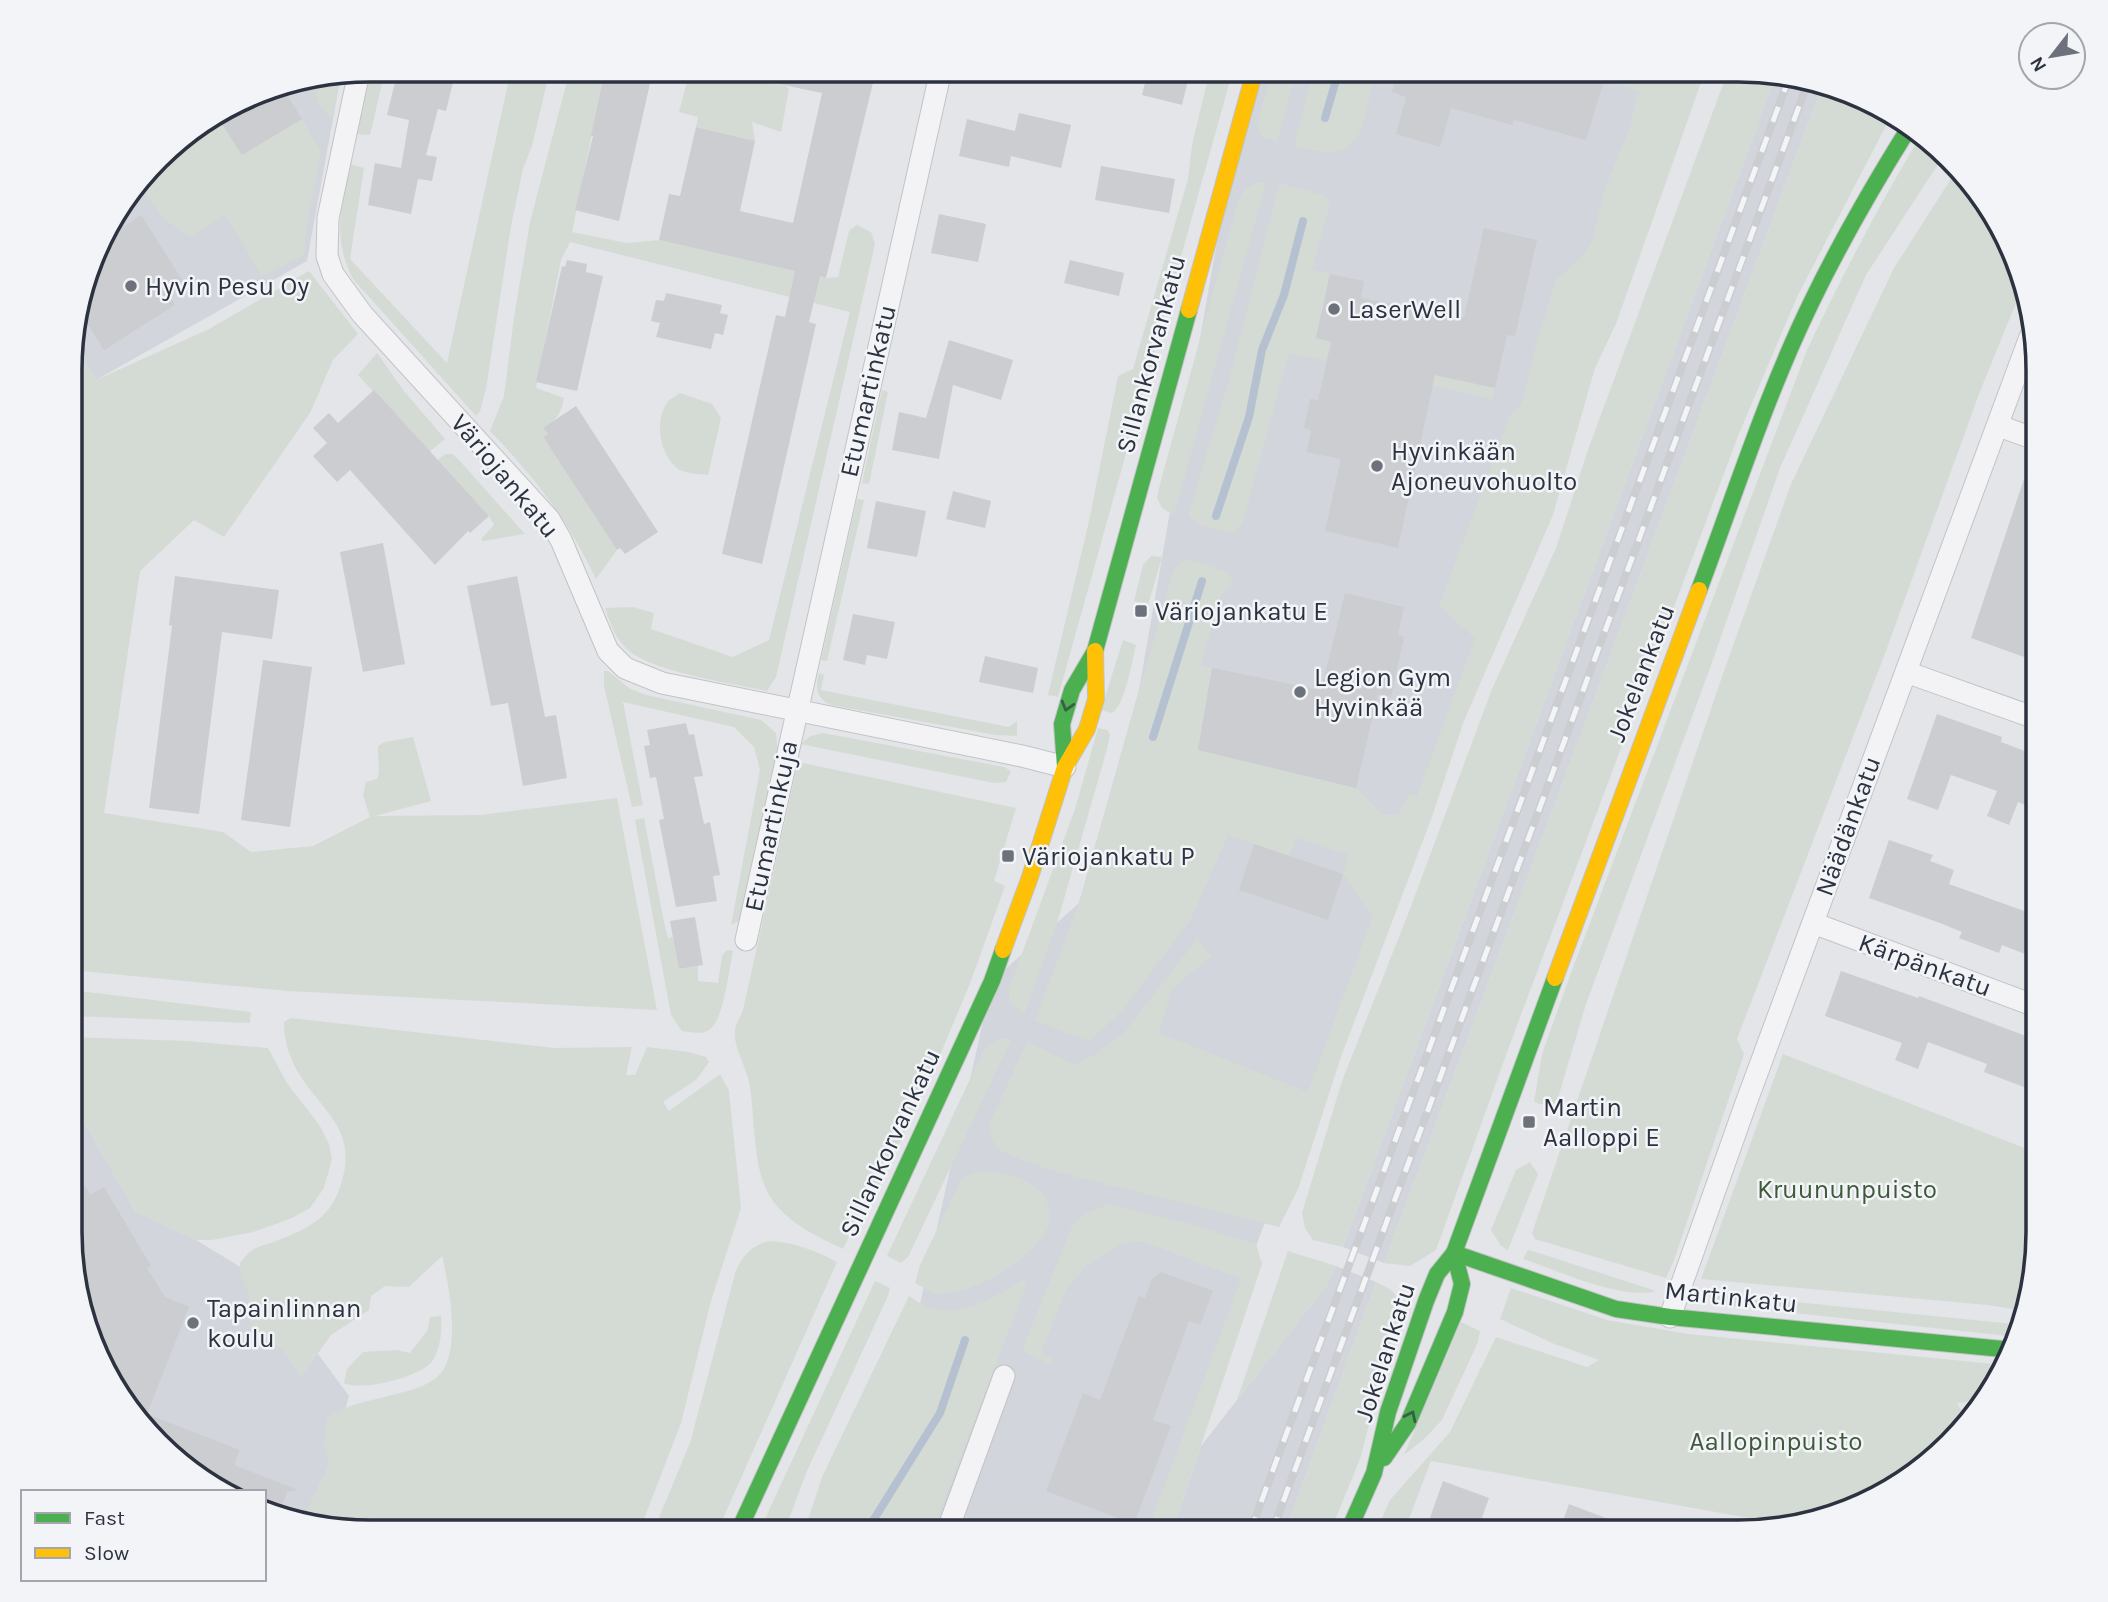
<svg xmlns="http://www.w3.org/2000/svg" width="2108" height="1602" font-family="Karla,sans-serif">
	<rect width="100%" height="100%" fill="#e3e5e8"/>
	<!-- built -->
	<g fill="#d2d5db">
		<path d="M1254 70 1700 71 1148 1532H805L918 1313 992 981 1079 903 1139 690 1233 149Z"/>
		<path d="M341 75 307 261 96 380 73 343V330L110 220 172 144 273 86Z"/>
		<path d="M1776 75 1822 86 1384 1263 1343 1247Z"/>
		<path d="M71 1100 136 1212 196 1240 265 1282 349 1396 330 1464 305 1521 264 1511V1492L172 1458 101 1365 71 1252Z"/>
		<path d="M1336 1266 1376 1282 1285 1532H1172L1201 1446 1327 1285Z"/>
	</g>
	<!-- green -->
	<g fill="#d4dbd4">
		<path d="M371 70H385L370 135 356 134Z"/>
		<path d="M511 70H550L532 146 523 169 511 226 486 389 480 411 476 416 353 279C332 238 341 207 349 164L364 168 350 259 447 363Z"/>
		<path d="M570 70H605L572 232 627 243 659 240 827 278 838 277 849 231 857 225 871 232 875 244 776 677 767 691C732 683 648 672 625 647 614 636 610 622 605 608L633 607 654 613 651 629 733 657 769 640 850 312 570 242 561 260 536 388 564 398C561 414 557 419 544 428L548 434 543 437 617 550 596 579C567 519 536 479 490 431L504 396 514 317 530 222Z"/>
		<path d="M690 70H762L760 81 786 86 789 89 781 132 752 122 755 141 696 127 698 117 679 112Z"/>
		<path d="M1210 70H1233L1058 697 1048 695 1089 521 1118 376 1133 369 1188 179 1192 145Z"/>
		<path d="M1273 70H1297L1277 142 1262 137 1257 124Z"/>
		<path d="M1314 70H1374C1363 128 1366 167 1294 146Z"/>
		<path d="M1583 71H1705L1616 324 1595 368 1553 515 1464 721 1433 814 1342 1054 1298 1189 1279 1227 1060 1173 1019 1159 1000 1150 991 1139 989 1125 1027 1042 1076 1065 1094 1055 1124 1033 1197 939 1211 956 1172 989 1159 1033 1308 1092 1373 916 1343 874 1348 855 1296 838 1289 856 1228 835 1191 919 1122 1011 1089 1041 1035 1021 1079 903 1173 572 1178 565 1187 559 1224 571 1231 576 1232 585 1219 598 1201 665 1212 668 1198 750 1356 788 1383 815H1398L1409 794 1417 796 1475 638 1439 606 1510 416 1522 402 1538 337 1556 280 1584 255 1592 240 1604 191 1629 130 1638 92 1605 77Z"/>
		<path d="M1728 71H1757L1776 75 1343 1247 1313 1240 1305 1228 1302 1213 1342 1081 1410 909 1492 689 1556 548 1589 447Z"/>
		<path d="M341 75 332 119 317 102 316 79Z"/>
		<path d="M1822 86 1853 93 1891 116 1797 297 1738 436 1510 1044 1436 1250 1410 1266 1384 1263Z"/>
		<path d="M218 118 242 155 302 119 321 152 307 223 304 255 262 276 225 215 190 237 162 217 139 185 172 144Z"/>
		<path d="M1921 135 1936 144 1944 155 1866 275 1780 468 1709 671 1586 1004 1555 1108 1534 1102 1542 1054 1571 973 1807 350C1842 276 1879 205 1921 135Z"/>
		<path d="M1956 171 2007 238 2020 293 1979 394 1886 651 1737 1039 1744 1054 1674 1260 1666 1278 1535 1239 1532 1233 1725 668 1791 484 1894 268Z"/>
		<path d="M1256 183H1266L1174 515 1162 508 1157 498 1160 484 1238 201 1243 191Z"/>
		<path d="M1282 184 1324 195 1330 203 1312 270 1330 274 1316 338 1338 344 1336 354 1495 388 1492 399 1289 353 1242 525 1233 534 1200 525 1188 516 1229 380 1279 185Z"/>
		<path d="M309 271 358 334 333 360 310 413 224 537 194 520 140 571 104 813 223 832 251 852 313 846 370 817 363 795 366 782 377 779C381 769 377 758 378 746L385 742 413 737 431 801 375 816 480 815 617 798 657 1010 288 991 71 970 73 343 96 380 209 329Z"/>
		<path d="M377 353 404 391 445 439 422 458 427 449 358 375Z"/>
		<path d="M882 390 888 392 869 484 862 483Z"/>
		<path d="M680 393 712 404 721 418 708 475C700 474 687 474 680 470 661 459 653 422 667 403 669 399 676 396 680 393Z"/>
		<path d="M445 454H452L458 459 525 534 483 541 481 539 494 525 489 516 442 465 427 469Z"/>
		<path d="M857 499 864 500 827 661 821 660Z"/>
		<path d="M1151 556 1162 557 1148 605 1134 601 1143 565Z"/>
		<path d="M1123 640 1136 645C1132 661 1125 706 1112 713L1101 710Z"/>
		<path d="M604 671H608L629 688 646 695 761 720 776 733 778 755 739 921 731 925 760 770 754 747 734 727 623 702 643 805 632 807 604 686Z"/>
		<path d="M819 673 824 675 821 690 1009 727 1017 721V736L996 735 831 705C816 698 815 688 819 673Z"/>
		<path d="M1098 728 1107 730 1110 734 1107 749 1058 920 1025 1012H1020L1009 1000V989L1075 809Z"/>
		<path d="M823 733 1004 767 1011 771 1006 782 994 783 800 744 811 736Z"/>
		<path d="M798 762 1016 808 994 881 1005 886 971 981 930 1079 875 1194 870 1193 843 1249C818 1237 790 1224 773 1201 751 1171 756 1117 749 1081 745 1065 733 1046 735 1030 736 1023 741 1016 743 1010Z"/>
		<path d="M644 818 664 922 668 938 673 937 679 969 698 966V981L718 983 722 956 727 950 733 951C729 969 724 1020 709 1030 701 1035 690 1032 682 1031L671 1015 635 820Z"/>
		<path d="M71 990 251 1012 250 1023 71 1016Z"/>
		<path d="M291 1018 554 1048 632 1047 626 1075H635L647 1047 689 1052 706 1057 709 1062 697 1079 663 1102 669 1111 720 1074 729 1091 741 1208 711 1301 681 1423 639 1532 351 1531 302 1520 329 1464 324 1443 327 1419C347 1403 368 1402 392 1395 408 1391 431 1386 441 1373 461 1348 449 1285 442 1256L409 1287 385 1286 371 1296 369 1310 331 1335 301 1377 282 1348 251 1334C249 1322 250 1309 249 1298 247 1285 240 1278 240 1263 243 1259 247 1254 251 1251 256 1247 264 1245 271 1243 289 1236 314 1227 327 1211 335 1202 340 1189 343 1177 355 1130 324 1112 301 1077 290 1060 284 1042 284 1022Z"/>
		<path d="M71 1037 187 1041 268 1048 287 1083 320 1126 329 1144 332 1159 324 1188 310 1208 292 1218 253 1232 212 1240H196L136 1212 71 1100Z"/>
		<path d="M1012 1038 908 1257 901 1263 887 1256 984 1049 996 1040Z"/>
		<path d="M1783 1054 2037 1153V1252L2024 1311 1988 1305 1701 1279Z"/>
		<path d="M1530 1162 1538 1174 1508 1250 1501 1246 1491 1230 1516 1170Z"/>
		<path d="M980 1171C1005 1172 1044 1179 1049 1209 1050 1214 1051 1221 1049 1225 1037 1257 973 1295 940 1294 931 1293 923 1287 915 1283L920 1265 962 1178Z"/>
		<path d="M1109 1204 1191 1224 1256 1244 1262 1264 1172 1532H1147L1241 1279 1142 1241 1121 1244 1086 1266 1066 1290 1041 1353 1054 1360 1051 1366 1022 1350 1073 1224 1084 1214Z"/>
		<path d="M768 1241C794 1242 814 1250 837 1262L717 1532H653L690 1443 736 1270C745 1253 751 1247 768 1241Z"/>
		<path d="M1528 1250 1542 1254 1656 1291C1625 1301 1555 1270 1523 1259Z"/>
		<path d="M1288 1251C1304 1257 1320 1260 1336 1266L1327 1285 1237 1400Z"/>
		<path d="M1023 1280 1027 1283 932 1532H804L822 1477 909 1296C949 1326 986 1302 1023 1280Z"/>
		<path d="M875 1281 890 1288 888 1296 807 1471 784 1532H759Z"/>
		<path d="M1376 1282C1391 1289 1400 1294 1399 1311L1360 1459 1330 1532H1285Z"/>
		<path d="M1511 1288 1607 1320 1688 1334 2004 1365 1982 1400 1957 1403 1968 1423 1964 1430 1870 1501 1777 1523 1431 1461 1404 1532H1376L1390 1500 1450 1432 1496 1337 1587 1367 1599 1360 1552 1343 1500 1319Z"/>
		<path d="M1705 1293 2013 1324 2020 1326 2017 1337 1721 1305Z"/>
		<path d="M441 1316C442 1330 441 1348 433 1360 422 1377 361 1392 344 1383L347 1369 363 1352 396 1350 410 1353 427 1331 430 1317Z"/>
		<path d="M1461 1322 1480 1331 1478 1342 1442 1420 1424 1439 1404 1455Z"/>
	</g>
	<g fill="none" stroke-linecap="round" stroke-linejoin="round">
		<!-- stream -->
		<g stroke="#b5c1d0" stroke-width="8">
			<path d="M1325 118 1339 70"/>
			<path d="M1216 516 1249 417 1262 350 1284 295 1303 221"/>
			<path d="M1153 737 1202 581"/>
			<path d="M866 1532 940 1413 965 1340"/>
		</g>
	</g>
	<!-- building -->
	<g fill="#cccdd0">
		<path d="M398 70H456L446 111 438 109 426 155 437 157 432 181 418 179 411 214 368 205 375 163 401 168 409 120 387 115Z"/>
		<path d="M605 70H653L619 221 575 210 593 136H591Z"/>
		<path d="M760 70H876L826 278 820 276 809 322 816 324 762 564 722 554 776 315 785 317 795 271 659 240 669 194 680 196 696 127 755 141 740 211 793 223 822 93 759 80Z"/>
		<path d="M1148 70H1168L1189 76 1182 105 1142 95Z"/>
		<path d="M1397 70 1583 71 1605 77 1586 140 1514 120 1512 125 1451 108 1440 147 1396 134 1406 97 1392 92Z"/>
		<path d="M281 85 302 119 242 155 218 118 273 86Z"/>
		<path d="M1019 113 1071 125 1061 168 1011 156 1009 167 959 156 967 119 1015 131Z"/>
		<path d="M1101 166 1175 179 1169 213 1095 200Z"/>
		<path d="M939 214 986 224 978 262 931 253Z"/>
		<path d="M141 215 183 281 167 292 175 305 104 350 79 310 110 220 111 219 118 230Z"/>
		<path d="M1484 228 1537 240 1515 336 1507 335 1495 388 1435 375 1398 548 1325 531 1341 459 1307 452 1311 430 1304 428 1310 399 1318 400 1331 342 1316 338 1330 274 1364 281 1361 298 1464 318Z"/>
		<path d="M567 260 587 264 586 272 603 276 577 391 536 382 562 266 565 267Z"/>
		<path d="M1070 260 1124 273 1119 296 1064 283Z"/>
		<path d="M666 293 722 305 720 313 728 315 723 335 715 333 711 349 656 337 660 323 651 321 656 300 664 301Z"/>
		<path d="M949 340 1013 360 1001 400 953 385 939 459 892 450 899 412 926 418Z"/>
		<path d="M374 390 489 516 470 533 468 531 435 565 350 470 337 482 313 456 327 443 313 428 329 413 338 423Z"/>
		<path d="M576 406 658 532 625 554 620 548 617 550 543 437 548 434 543 428Z"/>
		<path d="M2033 452 2038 453V559L2028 587 2038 589V662L1971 638Z"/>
		<path d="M953 491 991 501 985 528 946 519Z"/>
		<path d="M876 501 926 511 917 557 867 548Z"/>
		<path d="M383 543 405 664 363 672 340 552Z"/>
		<path d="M175 576 279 590 272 639 222 632 199 814 149 808 172 626 169 625Z"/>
		<path d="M517 576 545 717 556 715 567 778 523 786 508 703 491 706 467 586Z"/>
		<path d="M1345 593 1404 607 1398 635 1404 637 1391 697 1378 694 1356 788 1198 750 1212 668 1321 690Z"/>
		<path d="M853 614 895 622 887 659 867 655 865 665 843 660Z"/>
		<path d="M985 656 1038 668 1033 693 979 682Z"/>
		<path d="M263 660 312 667 290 827 241 820Z"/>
		<path d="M1937 714 2002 737 2001 742 2038 756V810L2018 802 2009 825 1987 816 1997 791 1951 775 1938 810 1907 799Z"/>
		<path d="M686 723 689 735 694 734 703 776 694 777 704 824 710 822 720 875 713 876 717 901 676 907 659 820 664 819 656 777 650 778 644 746 650 745 647 730Z"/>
		<path d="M1889 840 1933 855 1930 861 1954 870 1949 884 2038 916V959L2002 945 1999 953 1959 938 1962 932 1940 923 1869 898Z"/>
		<path d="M1254 844 1343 874 1328 920 1239 890Z"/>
		<path d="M695 917 703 965 679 969 670 921Z"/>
		<path d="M1841 971 1918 998 1919 996 2037 1040V1092L1984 1072 1987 1064 1928 1042 1918 1069 1895 1060 1902 1043 1825 1016Z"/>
		<path d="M71 1161 90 1195 104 1187 151 1266 147 1268 165 1297 189 1307 147 1414 240 1450 234 1465 298 1490 287 1492 278 1515 264 1511V1492H227L172 1458 101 1365 71 1252Z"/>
		<path d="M1161 1272 1213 1291 1200 1325 1189 1321 1153 1420 1171 1426 1134 1524 1046 1491 1083 1393 1100 1400 1139 1296 1145 1298 1152 1279Z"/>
		<path d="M1443 1481 1489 1498 1477 1532H1425Z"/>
		<path d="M1569 1504 1637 1530V1532H1559Z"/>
	</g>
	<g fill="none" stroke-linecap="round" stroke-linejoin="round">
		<defs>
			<g id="street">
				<path d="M359 72 328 218 327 256 333 274 362 314 549 519 561 540 608 651 625 668 662 683 1022 756 1065 767"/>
				<path d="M1999 426 2038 440"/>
				<path d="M1906 672 2038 719"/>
				<path d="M1813 923 2038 1007"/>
				<path d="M746 940 941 70"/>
				<path d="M1670 1317 1746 1103 2030 337"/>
				<path d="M947 1532 1004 1376"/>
			</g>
			<g id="fast">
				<path d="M1699 590C1735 494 1767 393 1812 301 1841 241 1874 184 1909 128"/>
				<path d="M1065 767 1062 724 1072 690 1095 651 1189 310"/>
				<path d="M1454 1253 1616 1309 1670 1317 2013 1350"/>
				<path d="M1384 1458 1408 1423 1455 1312 1462 1284 1454 1253"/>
				<path d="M738 1532 992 981 1003 950"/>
				<path d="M1348 1532 1374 1473 1388 1412 1426 1301 1437 1274 1454 1253 1555 978"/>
			</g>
			<g id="slow">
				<path d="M1189 310 1255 70"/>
				<path d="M1003 950 1030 877 1065 767 1087 729 1096 699 1095 651"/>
				<path d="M1555 978 1699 590"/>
			</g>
		</defs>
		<!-- street casing -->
		<use href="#street" stroke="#c2c3c6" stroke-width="23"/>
		<!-- fast casing -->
		<use href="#fast" stroke="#c2c3c6" stroke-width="18"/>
		<!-- slow casing -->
		<use href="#slow" stroke="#c2c3c6" stroke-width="18"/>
		<!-- street -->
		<use href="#street" stroke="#f3f3f5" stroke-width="21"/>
		<!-- fast -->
		<use href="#fast" stroke="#4caf50" stroke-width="16"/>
		<!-- slow -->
		<use href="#slow" stroke="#ffc107" stroke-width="16"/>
		<defs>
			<g id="rail">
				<path d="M1250 1532 1789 78"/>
				<path d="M1272 1532 1808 82"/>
			</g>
		</defs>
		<!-- rail casing -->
		<use href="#rail" stroke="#cccdd0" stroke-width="8"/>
		<!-- rail -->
		<use href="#rail" stroke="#f2f4f7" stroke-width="5" stroke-dasharray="16" stroke-linecap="butt"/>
	</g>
	<!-- one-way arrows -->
	<defs><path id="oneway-chevron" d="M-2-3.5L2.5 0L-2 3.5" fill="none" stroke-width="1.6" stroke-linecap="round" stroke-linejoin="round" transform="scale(1.75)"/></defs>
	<g stroke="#375e46">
		<use href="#oneway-chevron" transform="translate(1067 706) rotate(106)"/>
		<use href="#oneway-chevron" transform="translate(1411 1416) rotate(-64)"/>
	</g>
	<!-- markers -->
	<g fill="#6c717b" stroke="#f2f4f7" stroke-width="2.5">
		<circle cx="131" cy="286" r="7"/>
		<circle cx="1334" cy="309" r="7"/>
		<circle cx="1377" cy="466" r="7"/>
		<rect x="1134" y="604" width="14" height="14" rx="3.5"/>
		<circle cx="1300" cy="692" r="7"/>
		<rect x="1001" y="849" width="14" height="14" rx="3.5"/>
		<rect x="1522" y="1115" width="14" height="14" rx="3.5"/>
		<circle cx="193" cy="1323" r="7"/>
	</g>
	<g text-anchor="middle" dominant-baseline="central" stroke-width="5" stroke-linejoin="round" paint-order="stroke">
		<!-- poi labels -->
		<g font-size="26" fill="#2c3240" stroke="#f2f4f7" text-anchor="start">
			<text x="145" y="286">Hyvin Pesu Oy</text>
			<text x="1348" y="309">LaserWell</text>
			<text x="1391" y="451">Hyvinkään<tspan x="1391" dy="30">Ajoneuvohuolto</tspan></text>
			<text x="1155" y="611">Väriojankatu E</text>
			<text x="1314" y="677">Legion Gym<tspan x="1314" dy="30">Hyvinkää</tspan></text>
			<text x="1022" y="856">Väriojankatu P</text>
			<text x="1543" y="1107">Martin<tspan x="1543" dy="30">Aalloppi E</tspan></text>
			<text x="207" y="1308">Tapainlinnan<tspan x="207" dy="30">koulu</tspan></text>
		</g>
		<!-- street labels -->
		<g font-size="26" fill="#2c3240" stroke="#f2f4f7">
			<text transform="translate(1151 354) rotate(-75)">Sillankorvankatu</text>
			<text transform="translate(868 391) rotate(-77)">Etumartinkatu</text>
			<text transform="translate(505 476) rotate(50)">Väriojankatu</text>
			<text transform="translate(1641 673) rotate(-69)">Jokelankatu</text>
			<text transform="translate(771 826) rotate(-78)">Etumartinkuja</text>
			<text transform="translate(1848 826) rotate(-70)">Näädänkatu</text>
			<text transform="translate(1925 965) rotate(20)">Kärpänkatu</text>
			<text transform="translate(890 1143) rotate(-65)">Sillankorvankatu</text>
			<text transform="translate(1731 1297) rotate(6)">Martinkatu</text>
			<text transform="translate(1385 1352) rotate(-72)">Jokelankatu</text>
		</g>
		<!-- park labels -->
		<g font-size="26" fill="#3f5a3a" stroke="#f2f4f7">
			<text x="1847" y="1189">Kruununpuisto</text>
			<text x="1776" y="1441">Aallopinpuisto</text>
		</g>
	</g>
	<!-- crop -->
	<path d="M0 0H2108V1602H0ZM370 82H1738A288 288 0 0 1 2026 370V1232A288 288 0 0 1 1738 1520H370A288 288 0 0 1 82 1232V370A288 288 0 0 1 370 82Z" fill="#f2f4f7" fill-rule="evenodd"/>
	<path fill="none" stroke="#2c3240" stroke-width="3.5" d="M370 82H1738A288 288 0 0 1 2026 370V1232A288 288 0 0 1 1738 1520H370A288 288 0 0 1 82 1232V370A288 288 0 0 1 370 82Z"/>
	<!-- legend -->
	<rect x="21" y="1490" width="245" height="91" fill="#f2f4f7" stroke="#a3a6ae" stroke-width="2"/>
	<rect x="35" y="1513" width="35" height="10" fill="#4caf50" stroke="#a3a6ae" stroke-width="2"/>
	<text x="84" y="1525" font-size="21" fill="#2c3240">Fast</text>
	<rect x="35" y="1548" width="35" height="10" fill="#ffc107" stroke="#a3a6ae" stroke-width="2"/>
	<text x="84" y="1560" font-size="21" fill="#2c3240">Slow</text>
	<!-- north arrow -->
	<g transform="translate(2052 56) rotate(239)"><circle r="33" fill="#f2f4f7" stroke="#a3a6ae" stroke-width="2"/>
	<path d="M0-5L12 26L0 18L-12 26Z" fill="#6c717b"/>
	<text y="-10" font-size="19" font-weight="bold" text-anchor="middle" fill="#2c3240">N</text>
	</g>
</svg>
